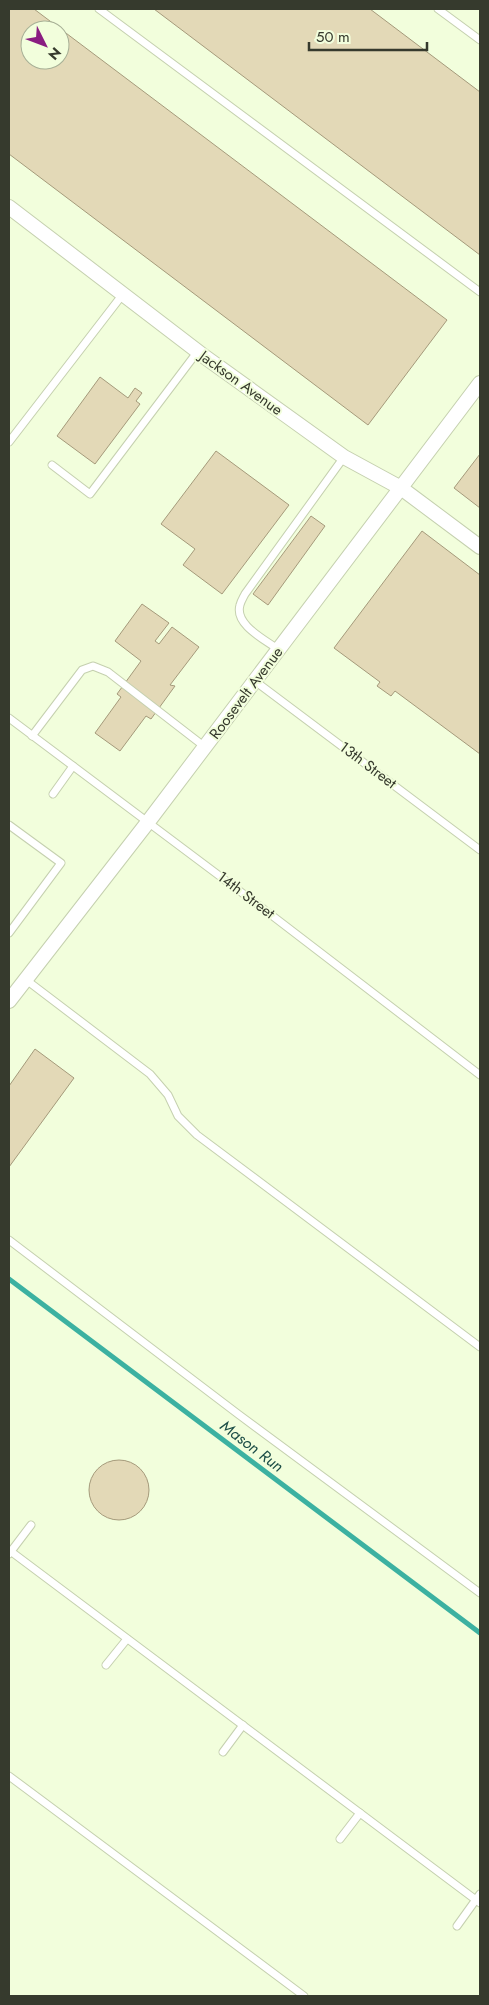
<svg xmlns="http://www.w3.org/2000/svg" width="489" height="2005" font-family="Jost,sans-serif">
	<rect width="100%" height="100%" fill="#f2fedc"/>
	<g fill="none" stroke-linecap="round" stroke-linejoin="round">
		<!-- stream -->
		<path stroke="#3cb1a1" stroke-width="5" d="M9 1279 480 1633"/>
	</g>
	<!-- building -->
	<g fill="#e3d9b7" stroke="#a59a7b" fill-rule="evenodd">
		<path d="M9 9H34L447 320 368 425 9 154ZM30 30H60V60H30Z"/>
		<path d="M154 9H370L480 92V255Z"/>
		<path d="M100 377 128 398 135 388 142 393 136 401 140 404 95 464 57 436Z"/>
		<path d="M216 451 289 505 222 594 183 565 195 549 161 524Z"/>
		<path d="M480 454V508L454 488Z"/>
		<path d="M311 516 325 526 268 605 253 594Z"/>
		<path d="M422 531 480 575V754L395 691 391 696 377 686 380 682 334 648Z"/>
		<path d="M142 604 169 623 155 641 159 644 172 627 199 647 170 685 175 686 151 719 146 716 120 751 95 733 121 697 117 694 141 661 115 641Z"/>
		<path d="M35 1049 74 1078 9 1167V1086Z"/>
		<circle cx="119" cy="1490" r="30"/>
	</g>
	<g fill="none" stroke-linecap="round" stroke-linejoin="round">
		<defs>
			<g id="lane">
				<path d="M99 9 480 292"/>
				<path d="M438 9 480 40"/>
				<path d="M9 442 123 294"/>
				<path d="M52 465 90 494 198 351"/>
				<path d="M279 650C266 640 234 625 240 605 241 601 243 598 245 594L344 457"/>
				<path d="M255 681 480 850"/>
				<path d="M9 718 257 904 480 1075"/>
				<path d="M32 736 82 670 93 666 108 672 205 747"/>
				<path d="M53 794 73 766"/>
				<path d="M9 825 61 863 9 933"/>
				<path d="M25 979 150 1074 168 1095 178 1116 197 1135 480 1347"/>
				<path d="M9 1240 238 1414 480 1593"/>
				<path d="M9 1550 480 1903"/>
				<path d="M9 1554 31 1525"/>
				<path d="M106 1665 127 1639"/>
				<path d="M223 1752 243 1725"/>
				<path d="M9 1776 304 1996"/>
				<path d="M340 1839 360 1813"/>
				<path d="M457 1926 480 1894"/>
			</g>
			<g id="street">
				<path d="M9 207 205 357 344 457 401 488 480 547"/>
				<path d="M9 1001 148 822 480 383"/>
			</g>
		</defs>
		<!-- lane casing -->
		<use href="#lane" stroke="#c5d0af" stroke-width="9"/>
		<!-- street casing -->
		<use href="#street" stroke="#c5d0af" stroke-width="16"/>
		<!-- lane -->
		<use href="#lane" stroke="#fff" stroke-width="7"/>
		<!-- street -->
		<use href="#street" stroke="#fff" stroke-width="14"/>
	</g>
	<g text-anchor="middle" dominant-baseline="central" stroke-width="4" stroke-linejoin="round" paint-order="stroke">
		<!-- street labels -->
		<g font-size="15" fill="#363a2d" stroke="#f2fedc">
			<text transform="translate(241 383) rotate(36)">Jackson Avenue</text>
			<text transform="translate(246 693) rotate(-53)">Roosevelt Avenue</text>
			<text transform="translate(368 765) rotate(37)">13th Street</text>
			<text transform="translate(246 895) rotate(37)">14th Street</text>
		</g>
		<!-- water labels -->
		<g font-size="16" font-style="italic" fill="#1c4d46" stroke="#f2fedc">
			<text transform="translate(252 1446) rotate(37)">Mason Run</text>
		</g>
	</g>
	<!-- border -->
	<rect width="489" height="2005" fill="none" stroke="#363a2d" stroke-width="20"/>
	<!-- north arrow -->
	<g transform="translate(45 45) rotate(132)"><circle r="24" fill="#f2fedc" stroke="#a7b096"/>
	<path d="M0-4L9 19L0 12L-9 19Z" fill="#8a1d81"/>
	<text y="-8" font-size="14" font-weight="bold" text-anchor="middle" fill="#363a2d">N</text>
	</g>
	<!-- scale -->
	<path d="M309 42v8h118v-8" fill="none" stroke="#363a2d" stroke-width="2.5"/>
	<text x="316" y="42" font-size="15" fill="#363a2d" stroke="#f2fedc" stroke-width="4" paint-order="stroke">50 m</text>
</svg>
